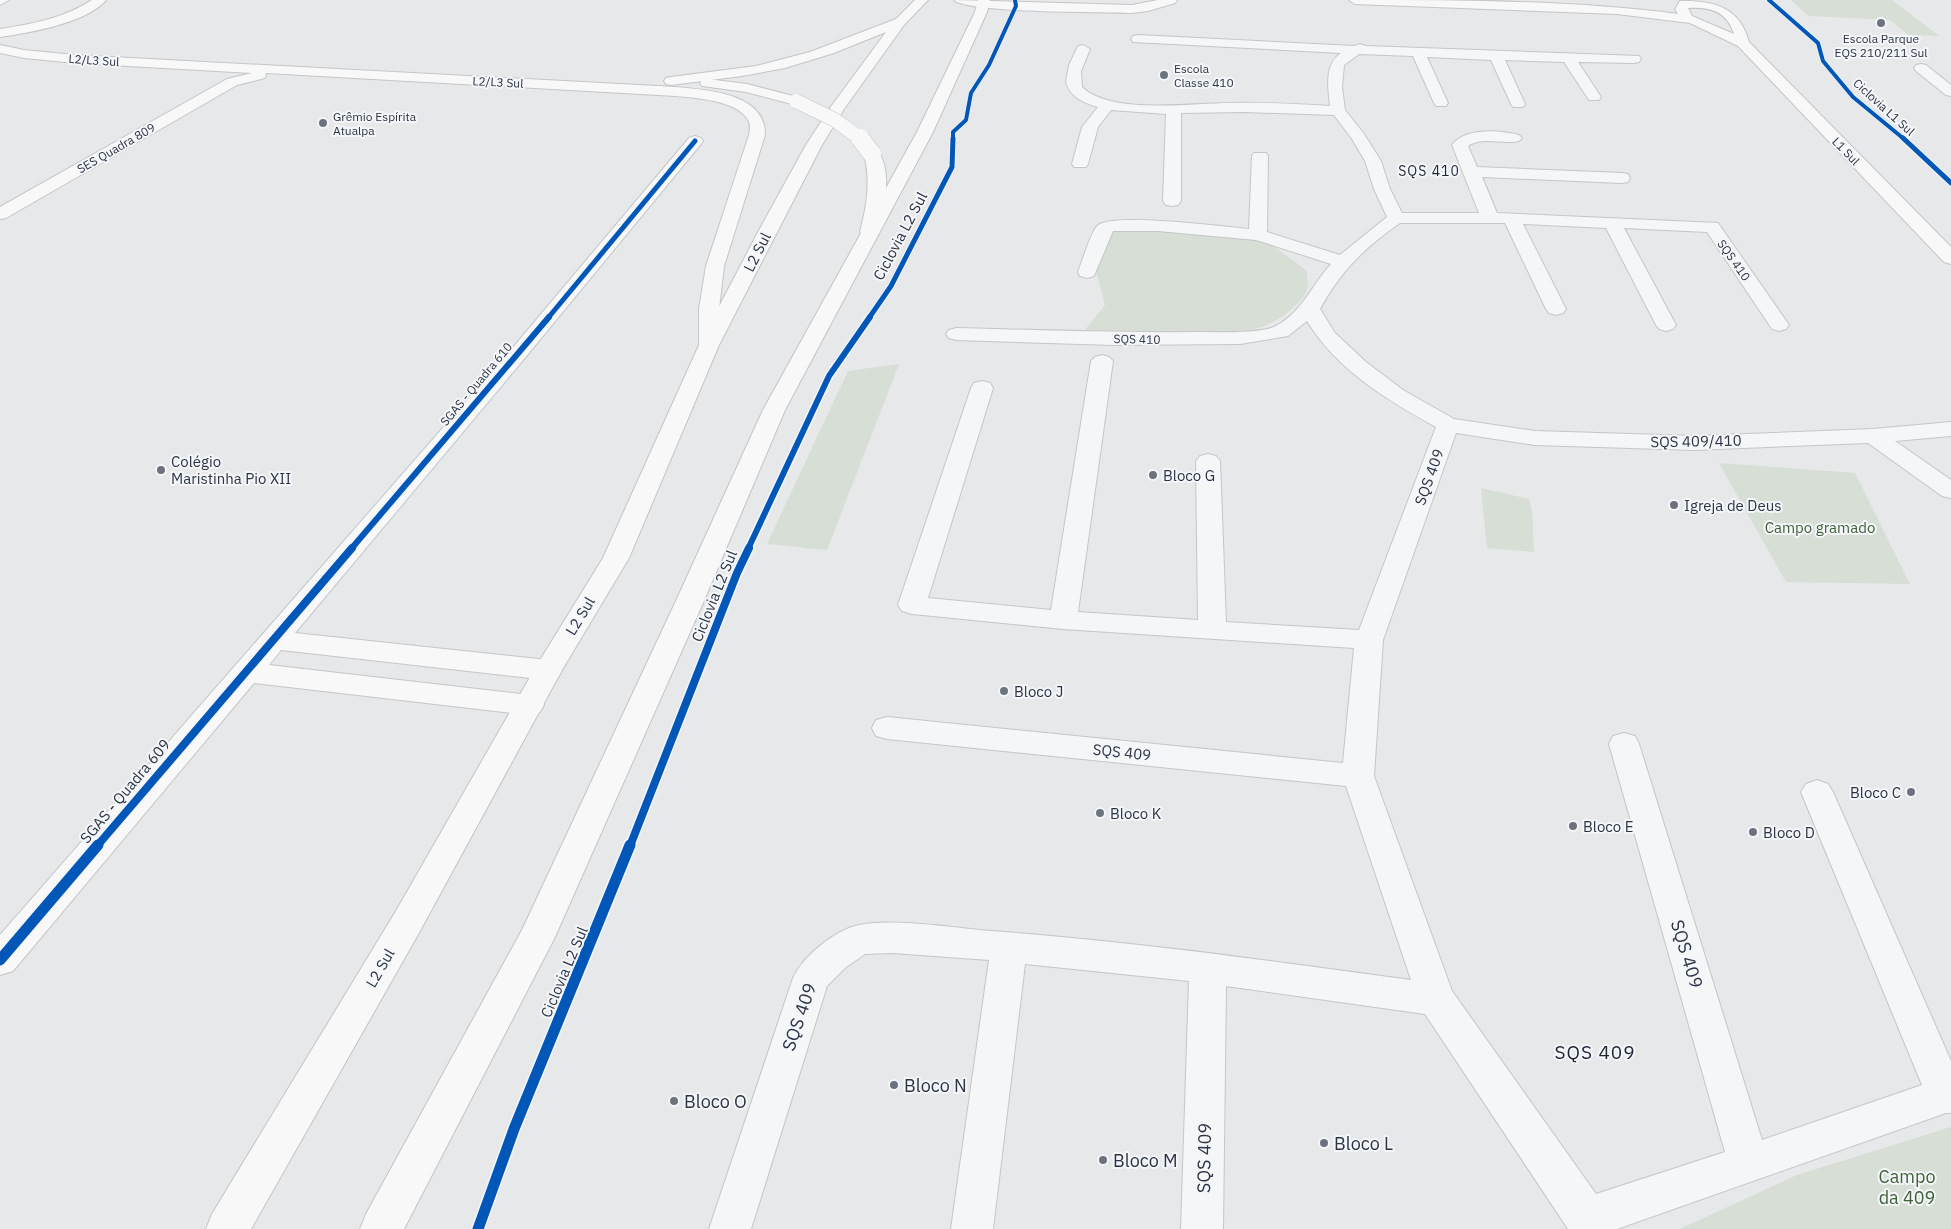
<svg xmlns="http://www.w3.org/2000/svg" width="1951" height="1229" font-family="'IBM Plex Sans',sans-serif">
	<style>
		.green { fill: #d6ded6 }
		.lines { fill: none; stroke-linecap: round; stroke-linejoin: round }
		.street-casing { stroke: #c4c6c8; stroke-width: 2 }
		.secondary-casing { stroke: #c4c6c8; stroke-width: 2 }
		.primary-casing { stroke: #c2c5c8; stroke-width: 2 }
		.street { fill: #f5f6f7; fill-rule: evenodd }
		.secondary { fill: #f8f8f8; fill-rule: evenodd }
		.primary { fill: #f8f8f8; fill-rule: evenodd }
		.secondary-bridge-far1-casing { stroke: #c4c6c8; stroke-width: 15; stroke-linecap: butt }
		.secondary-bridge-casing { stroke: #c4c6c8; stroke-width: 19; stroke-linecap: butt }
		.secondary-bridge-far1 { stroke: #f8f8f8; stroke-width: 14 }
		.secondary-bridge { stroke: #f8f8f8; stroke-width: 18 }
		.cycleway-far4-casing { stroke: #f4f6f9; stroke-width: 5 }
		.cycleway-far3-casing { stroke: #f4f6f9; stroke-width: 7 }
		.cycleway-far2-casing { stroke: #f4f6f9; stroke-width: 9 }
		.cycleway-far1-casing { stroke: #f4f6f9; stroke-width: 11 }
		.cycleway-casing { stroke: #f4f6f9; stroke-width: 14 }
		.cycleway-far4 { stroke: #0057b8; stroke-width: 4 }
		.cycleway-far3 { stroke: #0057b8; stroke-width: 5 }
		.cycleway-far2 { stroke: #0057b8; stroke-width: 6 }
		.cycleway-far1 { stroke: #0057b8; stroke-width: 8 }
		.cycleway { stroke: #0057b8; stroke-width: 11 }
		.poi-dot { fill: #6c737f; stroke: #f4f6f9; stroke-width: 2 }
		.labels { text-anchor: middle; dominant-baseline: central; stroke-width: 4; stroke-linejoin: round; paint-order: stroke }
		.far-poi-label { font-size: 12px; fill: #2b3445; stroke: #f4f6f9; text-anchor: start }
		.far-street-label { font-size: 12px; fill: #2b3445; stroke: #f4f6f9 }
		.far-neighbourhood-label { font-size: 14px; letter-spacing: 1px; fill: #1d2536; stroke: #f4f6f9 }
		.street-label { font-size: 15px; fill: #2b3445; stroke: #f4f6f9 }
		.poi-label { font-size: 15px; fill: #2b3445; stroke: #f4f6f9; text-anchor: start }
		.park-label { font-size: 15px; fill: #3f6138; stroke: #f4f6f9 }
		.near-street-label { font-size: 18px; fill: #2b3445; stroke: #f4f6f9 }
		.near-poi-label { font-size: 18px; fill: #2b3445; stroke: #f4f6f9; text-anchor: start }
		.near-park-label { font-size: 18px; fill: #3f6138; stroke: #f4f6f9 }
		.near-neighbourhood-label { font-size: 19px; letter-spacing: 1px; fill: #1d2536; stroke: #f4f6f9 }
	</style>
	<rect width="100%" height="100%" fill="#e6e8ea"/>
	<g class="green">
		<polygon points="1791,0 1892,0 1939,36 1908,35 1890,20 1809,16"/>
		<path d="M1110,227L1238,235L1269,243L1306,270C1310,291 1307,294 1292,309C1256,341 1202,336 1157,333C1133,332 1109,331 1085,330L1105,305L1096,271L1097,263Z"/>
		<polygon points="899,364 827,550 767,544 848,371"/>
		<polygon points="1719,463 1855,473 1910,584 1786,582"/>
		<polygon points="1481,488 1529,499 1532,512 1534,552 1487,548"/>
		<polygon points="1951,1127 1951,1229 1680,1229 1797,1175"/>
	</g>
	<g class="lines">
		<defs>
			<g id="street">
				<path d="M1138,35L1354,46L1360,44L1366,46L1639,56L1641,59L1639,62L1634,63L1578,62L1601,97L1599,100H1589L1564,62L1505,60L1525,104L1523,107H1513L1511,104L1491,60L1427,57L1448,103L1446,106H1436L1434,103L1413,56L1359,54L1344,65L1342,87L1345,110L1364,134L1381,161L1390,189L1402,213H1479L1452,145C1465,127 1501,130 1519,135L1522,138L1519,141C1503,145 1483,136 1468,146L1477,167L1622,173L1628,174L1630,178L1628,182L1622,183L1482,177L1497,213L1718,223L1789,325L1786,329L1779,331L1772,329L1707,232L1624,228L1676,325L1673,329L1666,331L1659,329L1656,325L1606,228L1523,224L1566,309L1563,313L1556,315L1549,313L1546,309L1505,223H1400C1365,247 1340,272 1320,309L1335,333L1366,362L1403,390L1454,419L1535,431L1694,436L1873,429L1951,422V436L1895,441L1951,480V498L1942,496L1868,443L1694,450L1535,445L1456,433L1383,640L1374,776L1452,991L1596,1194L1725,1152L1609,744L1613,736L1624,733L1635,736L1639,744L1762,1140L1922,1085L1801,792L1806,784L1817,780L1828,784L1833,792L1951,1061V1113H1946L1617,1229H1568L1425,1014L1226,986L1223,1229H1181L1189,981L1025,964L993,1229H951L989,960L892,953L865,954L845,968L827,986L751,1229H709L793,978C803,956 835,930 859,925C894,918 954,928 991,931C1131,941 1271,961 1411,980L1346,786L887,739L876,736L872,728L876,720L887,717L1343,763L1354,648L1063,629L912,614L902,611L898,605L971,388L974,383L982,381L990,383L993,388L928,598L1051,610L1091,361L1095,357L1102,355L1109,357L1113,361L1078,612L1198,620L1196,461L1200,456L1208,454L1216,456L1220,461L1226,622L1359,630L1436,427C1387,400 1337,370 1307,321L1288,336L1240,344L1113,345L956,340L949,338L946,334L949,330L956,328C1036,330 1116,333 1196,332C1214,332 1261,334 1276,326C1302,312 1312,285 1331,264L1256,240L1158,231H1113L1094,276L1087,278L1080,276L1078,272C1082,262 1091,232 1097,226C1111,212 1225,227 1249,229L1252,156L1254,153H1266L1268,156L1267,232L1340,255L1387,217L1374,189L1365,161L1352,139L1334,115L1244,112L1181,113V201L1178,205L1172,206L1166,205L1163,201L1166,114L1111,110L1098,127L1088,164L1086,167H1074L1072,164L1082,127L1098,107C1084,103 1070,97 1066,82L1069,65L1078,46L1083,45L1090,49L1081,71L1082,87C1111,115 1192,103 1231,103C1264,102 1297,104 1330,106C1328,88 1324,64 1341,53L1133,42L1131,39L1133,36Z"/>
				<polygon points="1921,64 1926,65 1951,85 1951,96 1946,95 1916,71 1914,68 1916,65"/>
			</g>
			<g id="secondary">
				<polygon points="0,0 9,0 0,5"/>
				<path d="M92,0H106C87,23 28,33 0,37V29C32,24 64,18 92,0Z"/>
				<path d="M954,0L1132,5L1158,0H1177L1175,3L1148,11L1132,13C1106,12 966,13 954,0Z"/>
				<path d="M1349,0C1459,0 1569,0 1678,14L1675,9L1680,1C1715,0 1740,8 1749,42L1951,247V264L1944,262L1738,46L1690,23L1617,14L1355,4ZM1688,8C1710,7 1727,11 1734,34L1692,16Z"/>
				<path d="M0,45L24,50L75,55L676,87C707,90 766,93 765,135L724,266L719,309V345L716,349L709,351L702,349L699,345V309L706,266L749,135C750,130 751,124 748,120C737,100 695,98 676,96L266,73L265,78L237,85L6,218L0,219V207L227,79L252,73L75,63L24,58L0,53Z"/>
				<polygon points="707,79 747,84 801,98 803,101 801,104 796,105 746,92 702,86 700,83 702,80"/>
				<polygon points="695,136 701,138 703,141 701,144 524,359 295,633 548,660 558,663 562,670 558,677 548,680 281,650 269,665 529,695 540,698 544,705 540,712 529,715 254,683 13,971 0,975 0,935 510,351 689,138"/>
				<path d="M872,149L878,151C893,173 884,208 878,232L875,236L869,237L863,236L860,232C867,205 871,182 864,154L866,151Z"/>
			</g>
			<g id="primary">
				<polygon points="915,0 928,0 904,25 844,109 822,145 719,345 629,558 562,670 420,931 251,1229 206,1229 212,1214 396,911 534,670 603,558 699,345 758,232 806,145 830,108 886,32 834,53 785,68 742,76 671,85 666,84 664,81 666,78 671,77 756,66 810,52 896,19"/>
				<polygon points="978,0 990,0 987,12 933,132 785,410 703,603 555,937 404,1229 360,1229 366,1214 522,930 675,603 763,410 917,132 975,12"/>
			</g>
		</defs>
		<use href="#street" class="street-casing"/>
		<use href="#secondary" class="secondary-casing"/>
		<use href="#primary" class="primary-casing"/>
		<use href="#street" class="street"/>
		<use href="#secondary" class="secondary"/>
		<use href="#primary" class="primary"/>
		<defs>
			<polyline id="secondary-bridge-far1" points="796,101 835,120 861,139"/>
			<polyline id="secondary-bridge" points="860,138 872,154"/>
		</defs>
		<use href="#secondary-bridge-far1" class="secondary-bridge-far1-casing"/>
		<use href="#secondary-bridge" class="secondary-bridge-casing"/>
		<use href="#secondary-bridge-far1" class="secondary-bridge-far1"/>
		<use href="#secondary-bridge" class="secondary-bridge"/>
		<defs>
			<g id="cycleway-far4">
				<polyline points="1769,0 1818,43 1823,61 1853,97 1904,139"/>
				<polyline points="953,139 953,132 966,120 971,93 989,65 1016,6 1015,0"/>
			</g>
			<g id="cycleway-far3">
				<polyline points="1903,138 1951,183"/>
				<polyline points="548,318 695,141"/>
				<polyline points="869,318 891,286 952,167 953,138"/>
			</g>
			<g id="cycleway-far2">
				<polyline points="351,549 549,317"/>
				<polyline points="748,549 829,376 870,317"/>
			</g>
			<g id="cycleway-far1">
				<polyline points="97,846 352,548"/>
				<polyline points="630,846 737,573 749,548"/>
			</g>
			<g id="cycleway">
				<polyline points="0,960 98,845"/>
				<polyline points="478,1229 514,1129 630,845"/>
			</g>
		</defs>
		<use href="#cycleway-far4" class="cycleway-far4-casing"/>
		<use href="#cycleway-far3" class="cycleway-far3-casing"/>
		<use href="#cycleway-far2" class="cycleway-far2-casing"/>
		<use href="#cycleway-far1" class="cycleway-far1-casing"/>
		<use href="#cycleway" class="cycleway-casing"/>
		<use href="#cycleway-far4" class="cycleway-far4"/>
		<use href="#cycleway-far3" class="cycleway-far3"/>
		<use href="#cycleway-far2" class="cycleway-far2"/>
		<use href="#cycleway-far1" class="cycleway-far1"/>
		<use href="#cycleway" class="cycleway"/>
	</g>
	<g class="poi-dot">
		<circle cx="1881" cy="23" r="5"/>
		<circle cx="1164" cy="75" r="5"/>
		<circle cx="323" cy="123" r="5"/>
		<circle cx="161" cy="470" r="5"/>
		<circle cx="1153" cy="475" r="5"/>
		<circle cx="1674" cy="505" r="5"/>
		<circle cx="1004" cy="691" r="5"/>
		<circle cx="1911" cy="792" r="5"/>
		<circle cx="1100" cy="813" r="5"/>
		<circle cx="1573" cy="826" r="5"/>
		<circle cx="1753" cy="832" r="5"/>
		<circle cx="894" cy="1085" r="5"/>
		<circle cx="674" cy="1101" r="5"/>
		<circle cx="1324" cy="1143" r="5"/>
		<circle cx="1103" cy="1160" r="5"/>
	</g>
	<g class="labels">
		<g class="far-poi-label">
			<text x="1881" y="38" text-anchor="middle">Escola Parque<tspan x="1881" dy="14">EQS 210/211 Sul</tspan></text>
			<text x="1174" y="68">Escola<tspan x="1174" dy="14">Classe 410</tspan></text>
			<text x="333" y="116">Grêmio Espírita<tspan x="333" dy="14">Atualpa</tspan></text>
		</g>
		<g class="far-street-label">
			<text transform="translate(94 60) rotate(4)">L2/L3 Sul</text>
			<text transform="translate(498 82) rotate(3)">L2/L3 Sul</text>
			<text transform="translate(1884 107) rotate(42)">Ciclovia L1 Sul</text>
			<text transform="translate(116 148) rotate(-30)">SES Quadra 809</text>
			<text transform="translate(1846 151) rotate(46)">L1 Sul</text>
			<text transform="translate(1734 260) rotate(55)">SQS 410</text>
			<text transform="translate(1137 339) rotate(1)">SQS 410</text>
			<text transform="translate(476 384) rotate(-50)">SGAS - Quadra 610</text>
		</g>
		<g class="far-neighbourhood-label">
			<text x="1429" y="171">SQS 410</text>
		</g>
		<g class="street-label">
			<text transform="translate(900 236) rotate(-62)">Ciclovia L2 Sul</text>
			<text transform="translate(757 252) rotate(-63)">L2 Sul</text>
			<text transform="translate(1696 441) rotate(-1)">SQS 409/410</text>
			<text transform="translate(1429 477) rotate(-70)">SQS 409</text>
			<text transform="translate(714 596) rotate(-68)">Ciclovia L2 Sul</text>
			<text transform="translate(580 616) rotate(-59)">L2 Sul</text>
			<text transform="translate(1122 752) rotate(6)">SQS 409</text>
			<text transform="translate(125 791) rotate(-50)">SGAS - Quadra 609</text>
			<text transform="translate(380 968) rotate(-60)">L2 Sul</text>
			<text transform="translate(564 972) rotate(-67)">Ciclovia L2 Sul</text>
		</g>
		<g class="poi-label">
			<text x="171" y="461">Colégio<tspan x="171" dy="17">Maristinha Pio XII</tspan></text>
			<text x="1163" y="475">Bloco G</text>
			<text x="1684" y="505">Igreja de Deus</text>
			<text x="1014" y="691">Bloco J</text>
			<text x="1901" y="792" text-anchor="end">Bloco C</text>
			<text x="1110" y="813">Bloco K</text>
			<text x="1583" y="826">Bloco E</text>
			<text x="1763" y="832">Bloco D</text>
		</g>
		<g class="park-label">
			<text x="1820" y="527">Campo gramado</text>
		</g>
		<g class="near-street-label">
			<text transform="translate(1687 954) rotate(73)">SQS 409</text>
			<text transform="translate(799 1017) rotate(-71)">SQS 409</text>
			<text transform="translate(1204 1158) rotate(-89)">SQS 409</text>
		</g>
		<g class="near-poi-label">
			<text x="904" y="1085">Bloco N</text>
			<text x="684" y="1101">Bloco O</text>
			<text x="1334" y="1143">Bloco L</text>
			<text x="1113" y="1160">Bloco M</text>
		</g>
		<g class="near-park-label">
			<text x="1907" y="1176">Campo<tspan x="1907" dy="21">da 409</tspan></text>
		</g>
		<g class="near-neighbourhood-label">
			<text x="1595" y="1052">SQS 409</text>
		</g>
	</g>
</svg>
